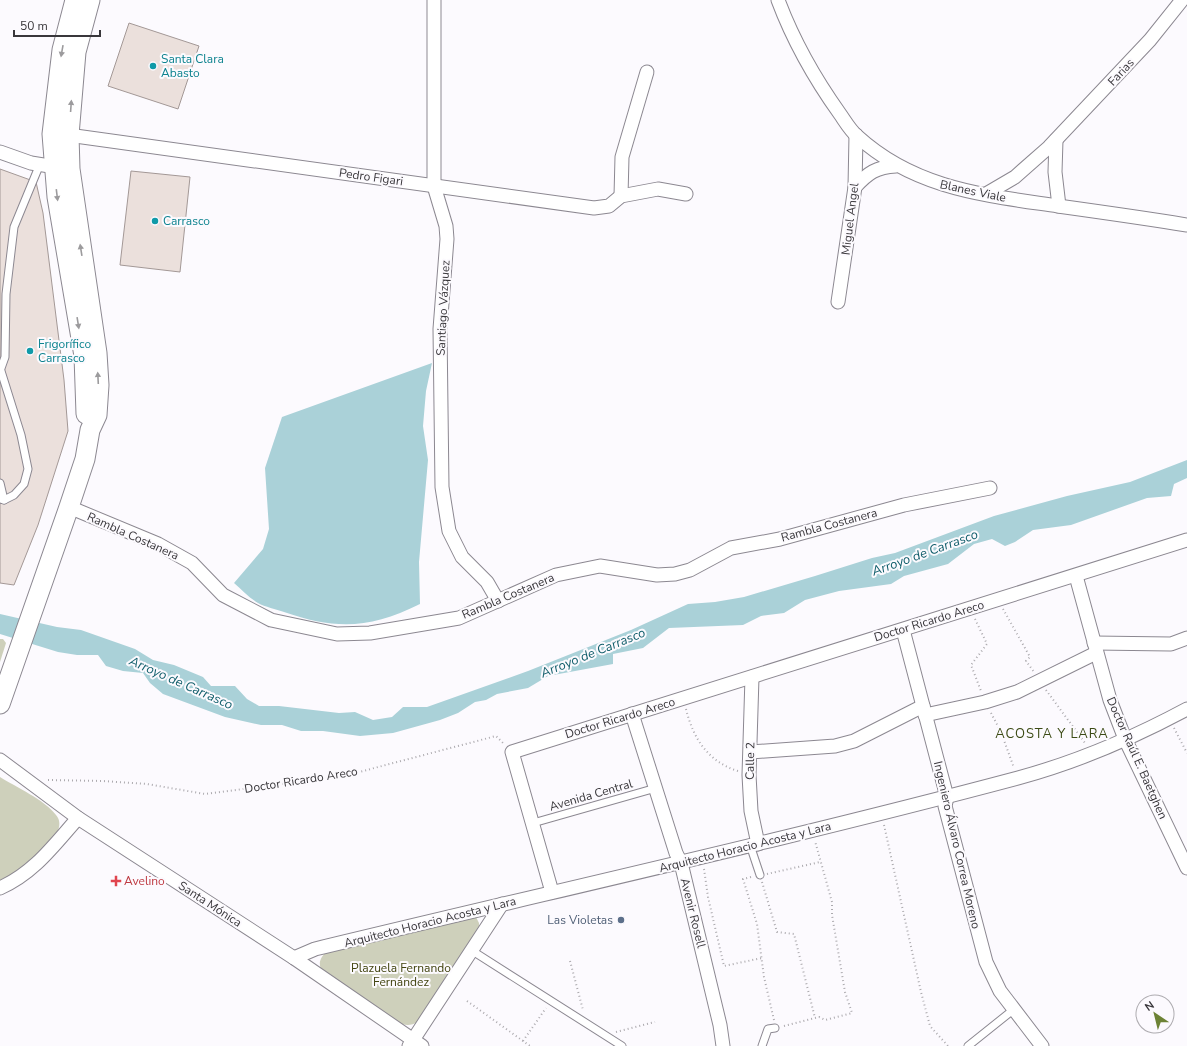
<svg xmlns="http://www.w3.org/2000/svg" width="1187" height="1046" font-family="'Nunito Sans',sans-serif">
	<style>
		.green { fill: #ced0bb }
		.water { fill: #aad1d8 }
		.building { fill: #ebe0dc; stroke: #a39896 }
		.lines { fill: none; stroke-linecap: round; stroke-linejoin: round }
		.service-casing { stroke: #8c8891; stroke-width: 9 }
		.minor-casing { stroke: #8c8891; stroke-width: 15 }
		.secondary-casing { stroke: #8c8891; stroke-width: 21 }
		.path { stroke: #acaaae; stroke-width: 2; stroke-dasharray: 1 3; stroke-linecap: butt }
		.service { stroke: #fff; stroke-width: 7 }
		.minor { stroke: #fff; stroke-width: 13 }
		.secondary { stroke: #fff; stroke-width: 19 }
		.oneway { fill: #9c9b9d }
		.culture-dot { fill: #0f9aa8; stroke: #fcfafe; stroke-width: 1.5 }
		.health-dot { fill: #e0444e; stroke: #fcfafe; stroke-width: 1.5 }
		.service-dot { fill: #5c6f8a; stroke: #fcfafe; stroke-width: 1.5 }
		.labels { text-anchor: middle; dominant-baseline: central; stroke-width: 4; stroke-linejoin: round; paint-order: stroke }
		.culture-label { font-size: 12px; fill: #0d838f; stroke: #fcfafe; text-anchor: start }
		.street-label { font-size: 12px; fill: #39373b; stroke: #fcfafe }
		.health-label { font-size: 12px; fill: #be3a42; stroke: #fcfafe; text-anchor: start }
		.service-label { font-size: 12px; fill: #4e5e75; stroke: #fcfafe; text-anchor: end }
		.park-label { font-size: 12px; fill: #41430f; stroke: #fcfafe }
		.water-label { font-size: 13px; font-style: italic; fill: #0f5d6a; stroke: #fcfafe }
		.neighbourhood-label { font-size: 13px; letter-spacing: 1px; fill: #3c4b15; stroke: #fcfafe }
	</style>
	<rect width="100%" height="100%" fill="#fcfafe"/>
	<g class="green">
		<polygon points="0,639 3,639 6,643 0,662"/>
		<path d="M0,777C16,787 45,800 56,815C74,836 15,873 0,882Z"/>
		<path d="M472,916L476,917L479,923V928L418,1022C410,1026 404,1026 397,1021L321,969C318,962 321,957 327,951Z"/>
	</g>
	<g class="water">
		<path d="M432,363L426,391L423,426L428,460L419,562L420,604C370,629 336,630 284,612C276,609 265,607 258,603C249,598 241,589 234,583L263,549L269,529L265,468L282,417Z"/>
		<polygon points="1187,460 1187,478 1174,484 1171,496 1147,498 1071,525 1033,530 1015,542 1005,546 992,539 974,544 948,564 904,576 891,584 839,591 805,600 784,613 761,616 743,625 669,628 643,648 613,654 613,664 548,676 528,688 497,694 486,700 475,702 458,713 440,720 393,733 360,736 323,731 301,731 282,725 261,725 225,717 163,694 150,683 143,673 123,671 106,666 98,655 77,655 58,652 0,634 0,614 57,627 81,630 135,649 153,660 174,665 203,677 211,686 235,686 247,699 259,706 279,706 339,713 355,712 373,720 392,717 403,707 427,707 528,671 631,630 688,604 715,602 744,597 815,576 872,558 895,553 994,516 1067,496 1130,482"/>
	</g>
	<g class="building">
		<polygon points="129,23 199,46 178,109 108,86"/>
		<polygon points="0,169 36,182 43,213 64,380 68,431 38,525 14,585 0,583"/>
		<polygon points="131,171 190,177 180,272 120,265"/>
	</g>
	<g class="lines">
		<defs>
			<g id="service">
				<polyline points="0,371 5,357 6,294 14,227 40,164"/>
				<polyline points="0,483 4,500"/>
				<polyline points="0,499 4,500 14,495 24,484 28,469 21,435 1,371"/>
				<polyline points="533,823 656,788"/>
				<polyline points="750,845 760,875"/>
				<polyline points="471,950 622,1046"/>
				<polyline points="762,1046 768,1029 775,1028"/>
				<polyline points="968,1046 1013,1010"/>
			</g>
			<g id="minor">
				<polyline points="434,0 434,186 446,226 447,239 440,329 442,487 449,531 462,557 487,582 498,601"/>
				<path d="M778,0C793,40 815,79 840,114C845,121 850,130 857,136C915,189 984,195 1058,206C1101,212 1144,218 1187,225"/>
				<polyline points="61,134 594,208 609,206 621,196 658,189 686,194"/>
				<polyline points="1056,140 1055,172 1059,206"/>
				<polyline points="0,152 31,163 62,168"/>
				<path d="M855,187C868,173 876,167 896,166"/>
				<polyline points="986,194 1015,177 1049,147 1150,40 1182,0"/>
				<polyline points="621,196 622,157 647,72"/>
				<polyline points="838,302 855,187 856,135"/>
				<polyline points="69,507 158,544 192,563 223,595 271,620 337,634 370,633 459,618 556,575 600,566 657,575 675,574 690,570 731,548 780,539 904,505 990,488"/>
				<polyline points="1076,576 1110,700 1125,739 1187,868"/>
				<polyline points="903,630 947,797 945,806 986,962 1000,991 1042,1046"/>
				<polyline points="1094,643 1171,644 1187,638"/>
				<polyline points="752,677 749,775 751,811 758,844"/>
				<polyline points="632,714 676,853 681,863 720,1025 723,1046"/>
				<polyline points="925,715 985,702 1017,692 1096,653"/>
				<polyline points="751,752 835,746 854,741 923,706"/>
				<polyline points="0,760 78,818 294,958 422,1046"/>
				<path d="M0,888C34,873 54,845 78,818"/>
				<polyline points="552,892 512,752 1187,540"/>
				<path d="M294,958L315,949C550,892 785,840 1018,778C1077,762 1133,738 1187,709"/>
				<polyline points="409,1046 502,904"/>
			</g>
			<g id="secondary">
				<polyline points="75,0 62,50 52,134 57,197 84,356 86,414"/>
				<polyline points="0,704 69,507 85,459 90,430 97,415 99,385 97,353 70,169 69,135 76,52 90,0"/>
			</g>
		</defs>
		<use href="#service" class="service-casing"/>
		<use href="#minor" class="minor-casing"/>
		<use href="#secondary" class="secondary-casing"/>
		<g class="path">
			<polyline points="1003,609 1030,657 1026,661 1034,672"/>
			<polyline points="975,619 987,644 971,665 981,691"/>
			<polyline points="1046,690 1085,743"/>
			<path d="M686,709C693,738 708,762 738,771"/>
			<polyline points="991,713 1001,732 1014,768"/>
			<polyline points="1174,728 1187,753"/>
			<polyline points="48,780 103,781 147,784 205,794 344,776 496,736 504,744"/>
			<polyline points="884,825 921,992 930,1026 948,1046"/>
			<polyline points="704,869 708,897 724,966 762,958"/>
			<polyline points="767,874 820,862"/>
			<polyline points="751,877 743,879 757,924 764,977 774,1020"/>
			<polyline points="762,882 777,932 794,934 815,1018"/>
			<polyline points="570,961 583,1010"/>
			<polyline points="467,1001 530,1046"/>
			<polyline points="784,1026 819,1017 825,1020 852,1013 845,992 832,915 832,902 815,841"/>
			<polyline points="616,1032 655,1022"/>
			<polyline points="523,1041 546,1008"/>
		</g>
		<use href="#service" class="service"/>
		<use href="#minor" class="minor"/>
		<use href="#secondary" class="secondary"/>
	</g>
	<defs><path id="oneway-solid" d="M-6-.8H1V-3.2L6.5 0L1 3.2V.8H-6Z"/></defs>
	<g class="oneway">
		<use href="#oneway-solid" transform="translate(62 51) rotate(100)"/>
		<use href="#oneway-solid" transform="translate(71 106) rotate(-86)"/>
		<use href="#oneway-solid" transform="translate(57 195) rotate(83)"/>
		<use href="#oneway-solid" transform="translate(81 250) rotate(-99)"/>
		<use href="#oneway-solid" transform="translate(78 323) rotate(81)"/>
		<use href="#oneway-solid" transform="translate(98 378) rotate(-93)"/>
	</g>
	<g class="culture-dot">
		<circle cx="153" cy="66" r="4"/>
		<circle cx="155" cy="221" r="4"/>
		<circle cx="30" cy="351" r="4"/>
	</g>
	<path class="health-dot" d="M114 875h4v4h4v4h-4v4h-4v-4h-4v-4h4z"/>
	<circle class="service-dot" cx="621" cy="920" r="4"/>
	<g class="labels">
		<g class="culture-label">
			<text x="161" y="59">Santa Clara<tspan x="161" dy="14">Abasto</tspan></text>
			<text x="163" y="221">Carrasco</text>
			<text x="38" y="344">Frigorífico<tspan x="38" dy="14">Carrasco</tspan></text>
		</g>
		<g class="street-label">
			<text transform="translate(1121 72) rotate(-47)">Farias</text>
			<text transform="translate(371 177) rotate(8)">Pedro Figari</text>
			<text transform="translate(973 191) rotate(12)">Blanes Viale</text>
			<text transform="translate(850 219) rotate(-83)">Miguel Angel</text>
			<text transform="translate(443 308) rotate(-87)">Santiago Vázquez</text>
			<text transform="translate(829 525) rotate(-15)">Rambla Costanera</text>
			<text transform="translate(133 536) rotate(24)">Rambla Costanera</text>
			<text transform="translate(508 596) rotate(-23)">Rambla Costanera</text>
			<text transform="translate(929 621) rotate(-17)">Doctor Ricardo Areco</text>
			<text transform="translate(620 718) rotate(-17)">Doctor Ricardo Areco</text>
			<text transform="translate(1137 758) rotate(66)">Doctor Raúl E. Baetghen</text>
			<text transform="translate(750 761) rotate(-89)">Calle 2</text>
			<text transform="translate(301 780) rotate(-9)">Doctor Ricardo Areco</text>
			<text transform="translate(591 795) rotate(-16)">Avenida Central</text>
			<text transform="translate(957 845) rotate(77)">Ingeniero Álvaro Correa Moreno</text>
			<text transform="translate(745 847) rotate(-14)">Arquitecto Horacio Acosta y Lara</text>
			<text transform="translate(210 904) rotate(33)">Santa Mónica</text>
			<text transform="translate(693 913) rotate(76)">Avenir Rosell</text>
			<text transform="translate(430 922) rotate(-14)">Arquitecto Horacio Acosta y Lara</text>
		</g>
		<g class="health-label">
			<text x="124" y="881">Avelino</text>
		</g>
		<g class="service-label">
			<text x="613" y="920">Las Violetas</text>
		</g>
		<g class="park-label">
			<text x="401" y="968">Plazuela Fernando<tspan x="401" dy="14">Fernández</tspan></text>
		</g>
		<g class="water-label">
			<text transform="translate(925 553) rotate(-20)">Arroyo de Carrasco</text>
			<text transform="translate(593 653) rotate(-22)">Arroyo de Carrasco</text>
			<text transform="translate(181 683) rotate(24)">Arroyo de Carrasco</text>
		</g>
		<g class="neighbourhood-label">
			<text x="1052" y="734">ACOSTA Y LARA</text>
		</g>
	</g>
	<g transform="translate(1155 1014) rotate(325)"><circle r="19" fill="#fcfafe" stroke="#aeacb0"/>
	<path d="M0-3L7 15L0 10L-7 15Z" fill="#6d8335"/>
	<text y="-6" font-size="11" font-weight="bold" text-anchor="middle" fill="#39373b">N</text>
	</g>
	<path d="M14 30v6h86v-6" fill="none" stroke="#39373b" stroke-width="2"/>
	<text x="20" y="30" font-size="12" fill="#39373b" stroke="#fcfafe" stroke-width="3" paint-order="stroke">50 m</text>
</svg>
